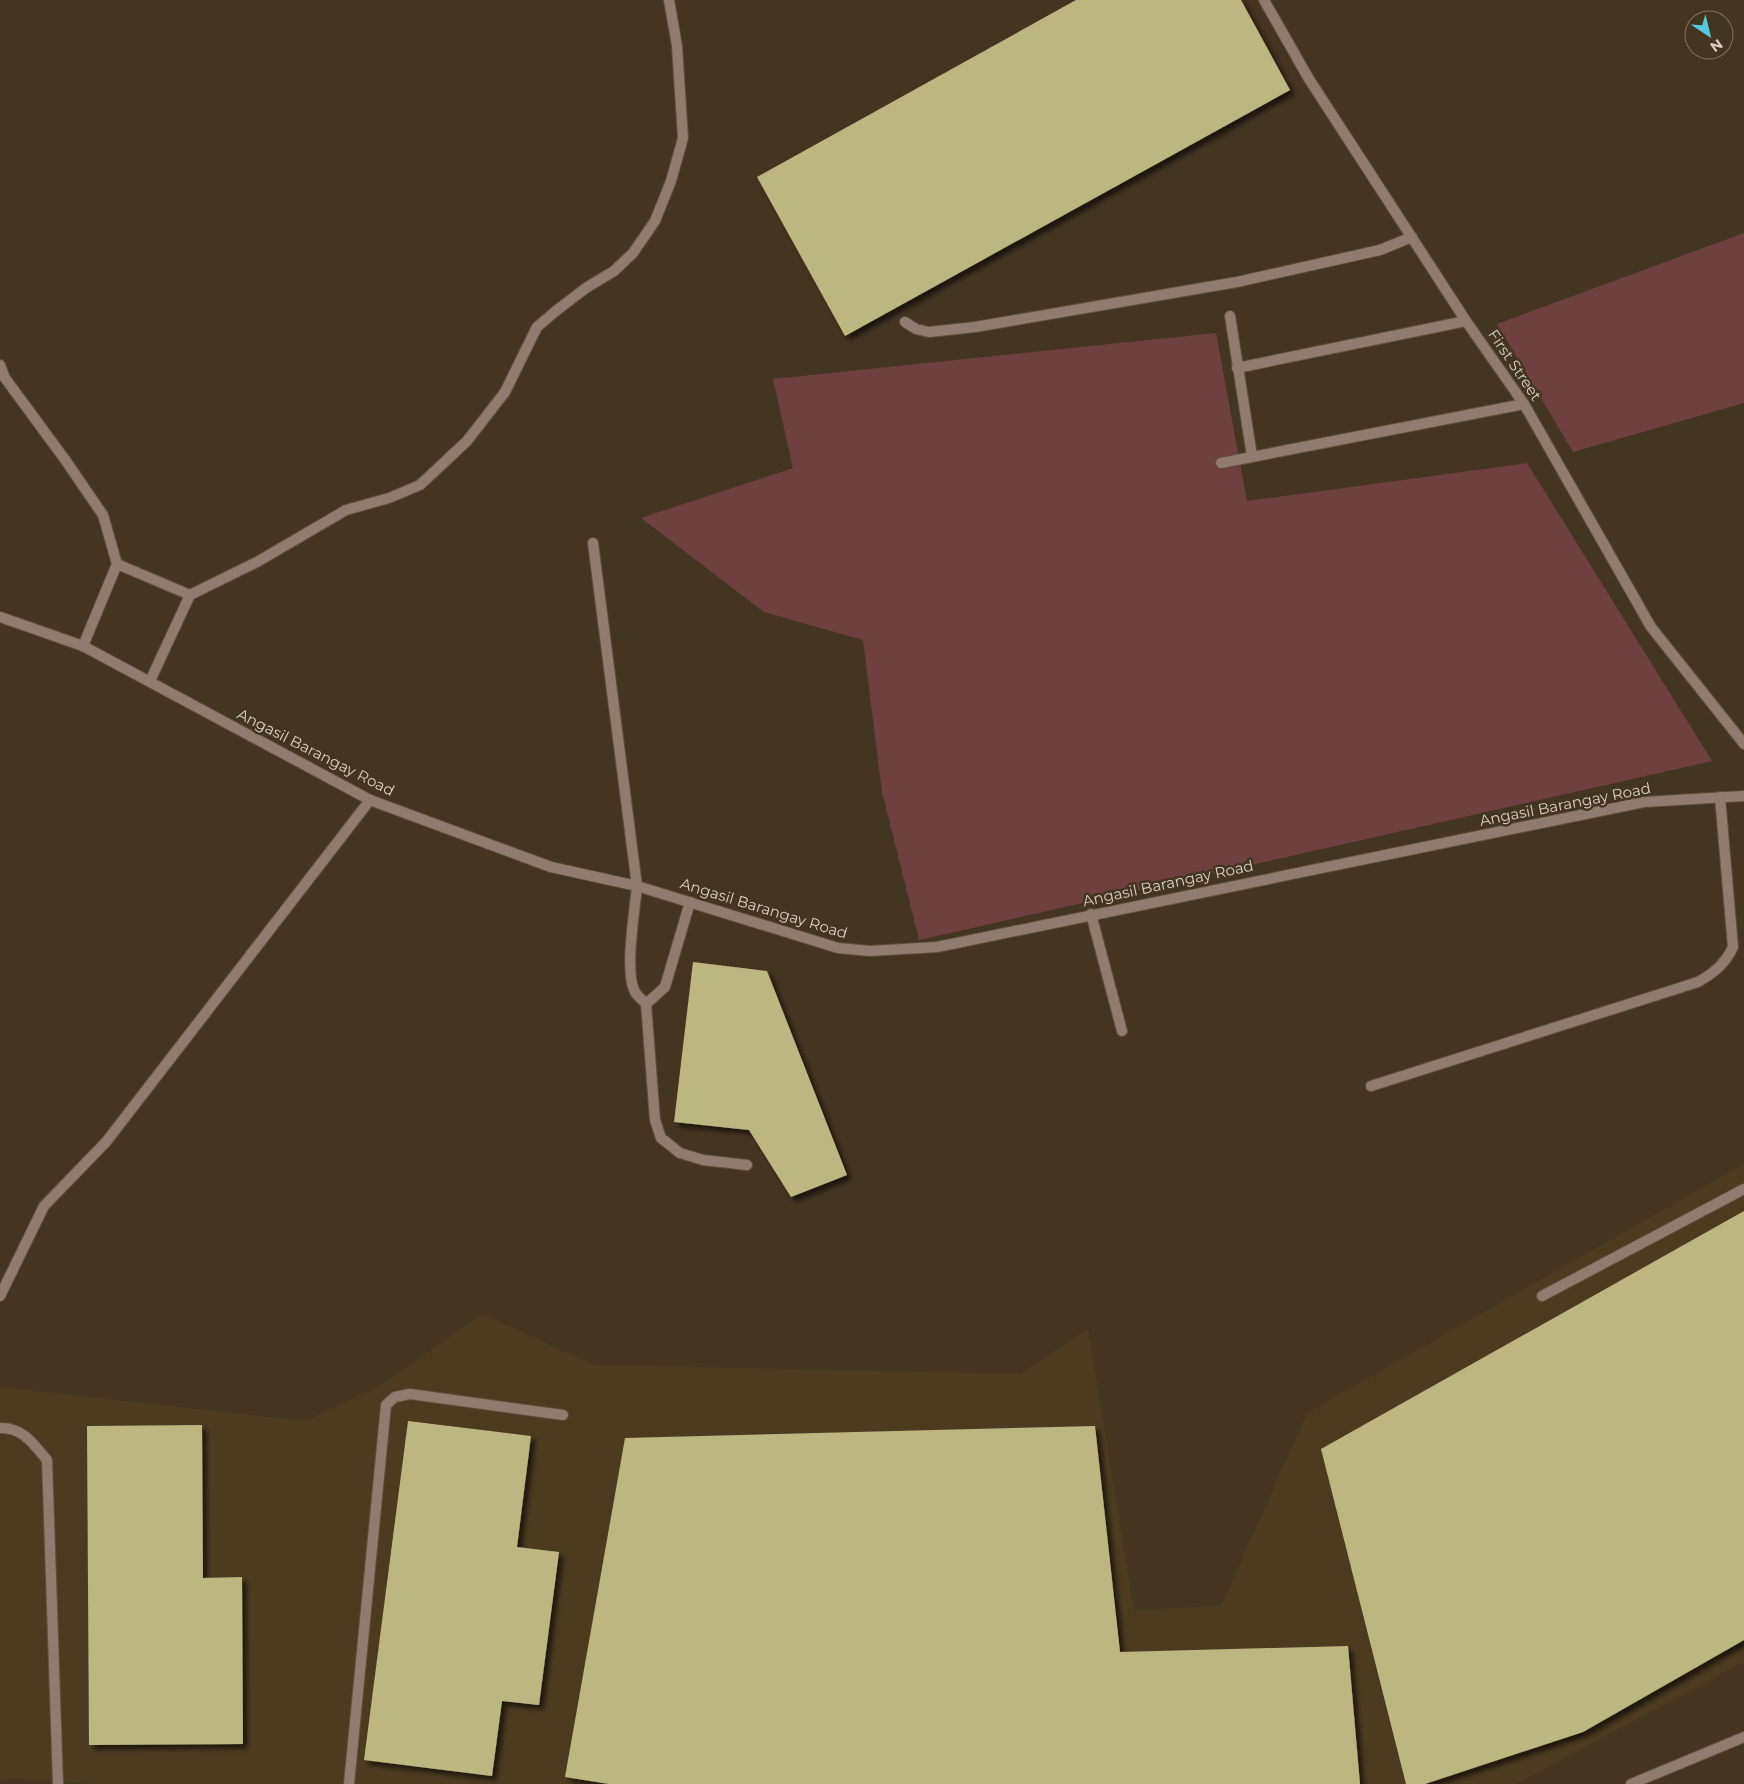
<svg xmlns="http://www.w3.org/2000/svg" width="1744" height="1784" font-family="Montserrat,sans-serif">
	<style>
		.built { fill: #4d3b20 }
		.green { fill: #6e403f }
		.building { fill: #bcb681; filter: url(#shadow) }
		.lines { fill: none; stroke-linecap: round; stroke-linejoin: round }
		.service-casing { stroke: #5f513e; stroke-width: 12 }
		.minor-casing { stroke: #5f513e; stroke-width: 12 }
		.tertiary-casing { stroke: #5f513e; stroke-width: 12 }
		.service { stroke: #917b6f; stroke-width: 10 }
		.minor { stroke: #917b6f; stroke-width: 10 }
		.tertiary { stroke: #917b6f; stroke-width: 10 }
		.labels { text-anchor: middle; dominant-baseline: central; stroke-width: 5; stroke-linejoin: round; paint-order: stroke }
		.street-label { font-size: 15px; fill: #d9d0c3; stroke: #443521 }
	</style>
	<defs>
		<filter id="shadow"><feDropShadow dx="4.5" dy="4.5" stdDeviation="2.5" flood-color="#0009"/></filter>
	</defs>
	<rect width="100%" height="100%" fill="#443521"/>
	<polygon class="built" points="1744,1164 1744,1662 1516,1784 92,1784 12,1778 0,1781 0,1387 306,1421 378,1387 482,1314 594,1365 1020,1374 1088,1329 1134,1610 1221,1606 1307,1413"/>
	<g class="green">
		<polygon points="1744,233 1744,403 1573,452 1497,324"/>
		<polygon points="1216,333 1247,501 1527,463 1712,761 919,940 882,792 863,640 764,612 641,518 793,468 773,379"/>
	</g>
	<g class="building">
		<polygon points="1076,0 1241,0 1290,90 845,336 757,177"/>
		<polygon points="693,962 767,971 847,1175 791,1197 749,1130 674,1122"/>
		<polygon points="1744,1211 1744,1640 1583,1732 1425,1784 1406,1784 1321,1449"/>
		<polygon points="408,1421 531,1436 517,1547 559,1552 539,1705 502,1701 492,1776 364,1760"/>
		<polygon points="202,1425 203,1578 242,1577 243,1744 89,1745 87,1426"/>
		<polygon points="1095,1426 1120,1652 1348,1646 1360,1784 609,1784 565,1777 625,1438"/>
	</g>
	<g class="lines">
		<defs>
			<g id="service">
				<polyline points="1230,316 1252,456"/>
				<polyline points="905,322 916,329 929,332 975,327 1237,282 1380,250 1412,237"/>
				<polyline points="1237,368 1466,321"/>
				<polyline points="1221,463 1524,404"/>
				<path d="M593,543L637,886C635,910 624,972 635,992C637,996 643,1000 646,1004"/>
				<polyline points="690,902 665,987 646,1004 655,1120 661,1138 680,1153 703,1160 747,1165"/>
				<polyline points="1091,914 1122,1031"/>
				<polyline points="1542,1296 1744,1189"/>
				<path d="M0,1428C23,1427 34,1445 47,1460L58,1784"/>
				<polyline points="349,1784 386,1405 395,1397 410,1394 563,1415"/>
			</g>
			<g id="minor">
				<polyline points="1264,0 1309,79 1466,321 1524,404 1651,627 1744,744"/>
				<polyline points="0,365 5,378 66,461 103,515 117,564 83,646"/>
				<polyline points="117,564 190,595"/>
				<polyline points="150,681 190,595 257,562 346,510 389,498 420,485 467,441 505,392 537,327 557,310 586,288 614,271 633,253 655,221 671,181 683,138 677,46 669,0"/>
				<path d="M1371,1086L1698,982C1714,973 1725,964 1733,947L1720,797"/>
				<polyline points="1631,1784 1744,1737"/>
			</g>
			<g id="tertiary">
				<polyline points="0,617 83,646 370,800 551,867 637,886 838,948 870,951 937,947 1644,802 1744,796"/>
				<polyline points="0,1296 44,1206 106,1142 370,800"/>
			</g>
		</defs>
		<use href="#service" class="service-casing"/>
		<use href="#minor" class="minor-casing"/>
		<use href="#tertiary" class="tertiary-casing"/>
		<use href="#service" class="service"/>
		<use href="#minor" class="minor"/>
		<use href="#tertiary" class="tertiary"/>
	</g>
	<g class="labels">
		<g class="street-label">
			<text transform="translate(1515 365) rotate(56)">First Street</text>
			<text transform="translate(316 752) rotate(27)">Angasil Barangay Road</text>
			<text transform="translate(1565 804) rotate(-11)">Angasil Barangay Road</text>
			<text transform="translate(1168 883) rotate(-12)">Angasil Barangay Road</text>
			<text transform="translate(764 908) rotate(17)">Angasil Barangay Road</text>
		</g>
	</g>
	<g transform="translate(1709 35) rotate(145)"><circle r="24" fill="#443521" stroke="#807362"/>
	<path d="M0-4L9 19L0 12L-9 19Z" fill="#54cade"/>
	<text y="-8" font-size="14" font-weight="bold" text-anchor="middle" fill="#d9d0c3">N</text>
	</g>
</svg>
